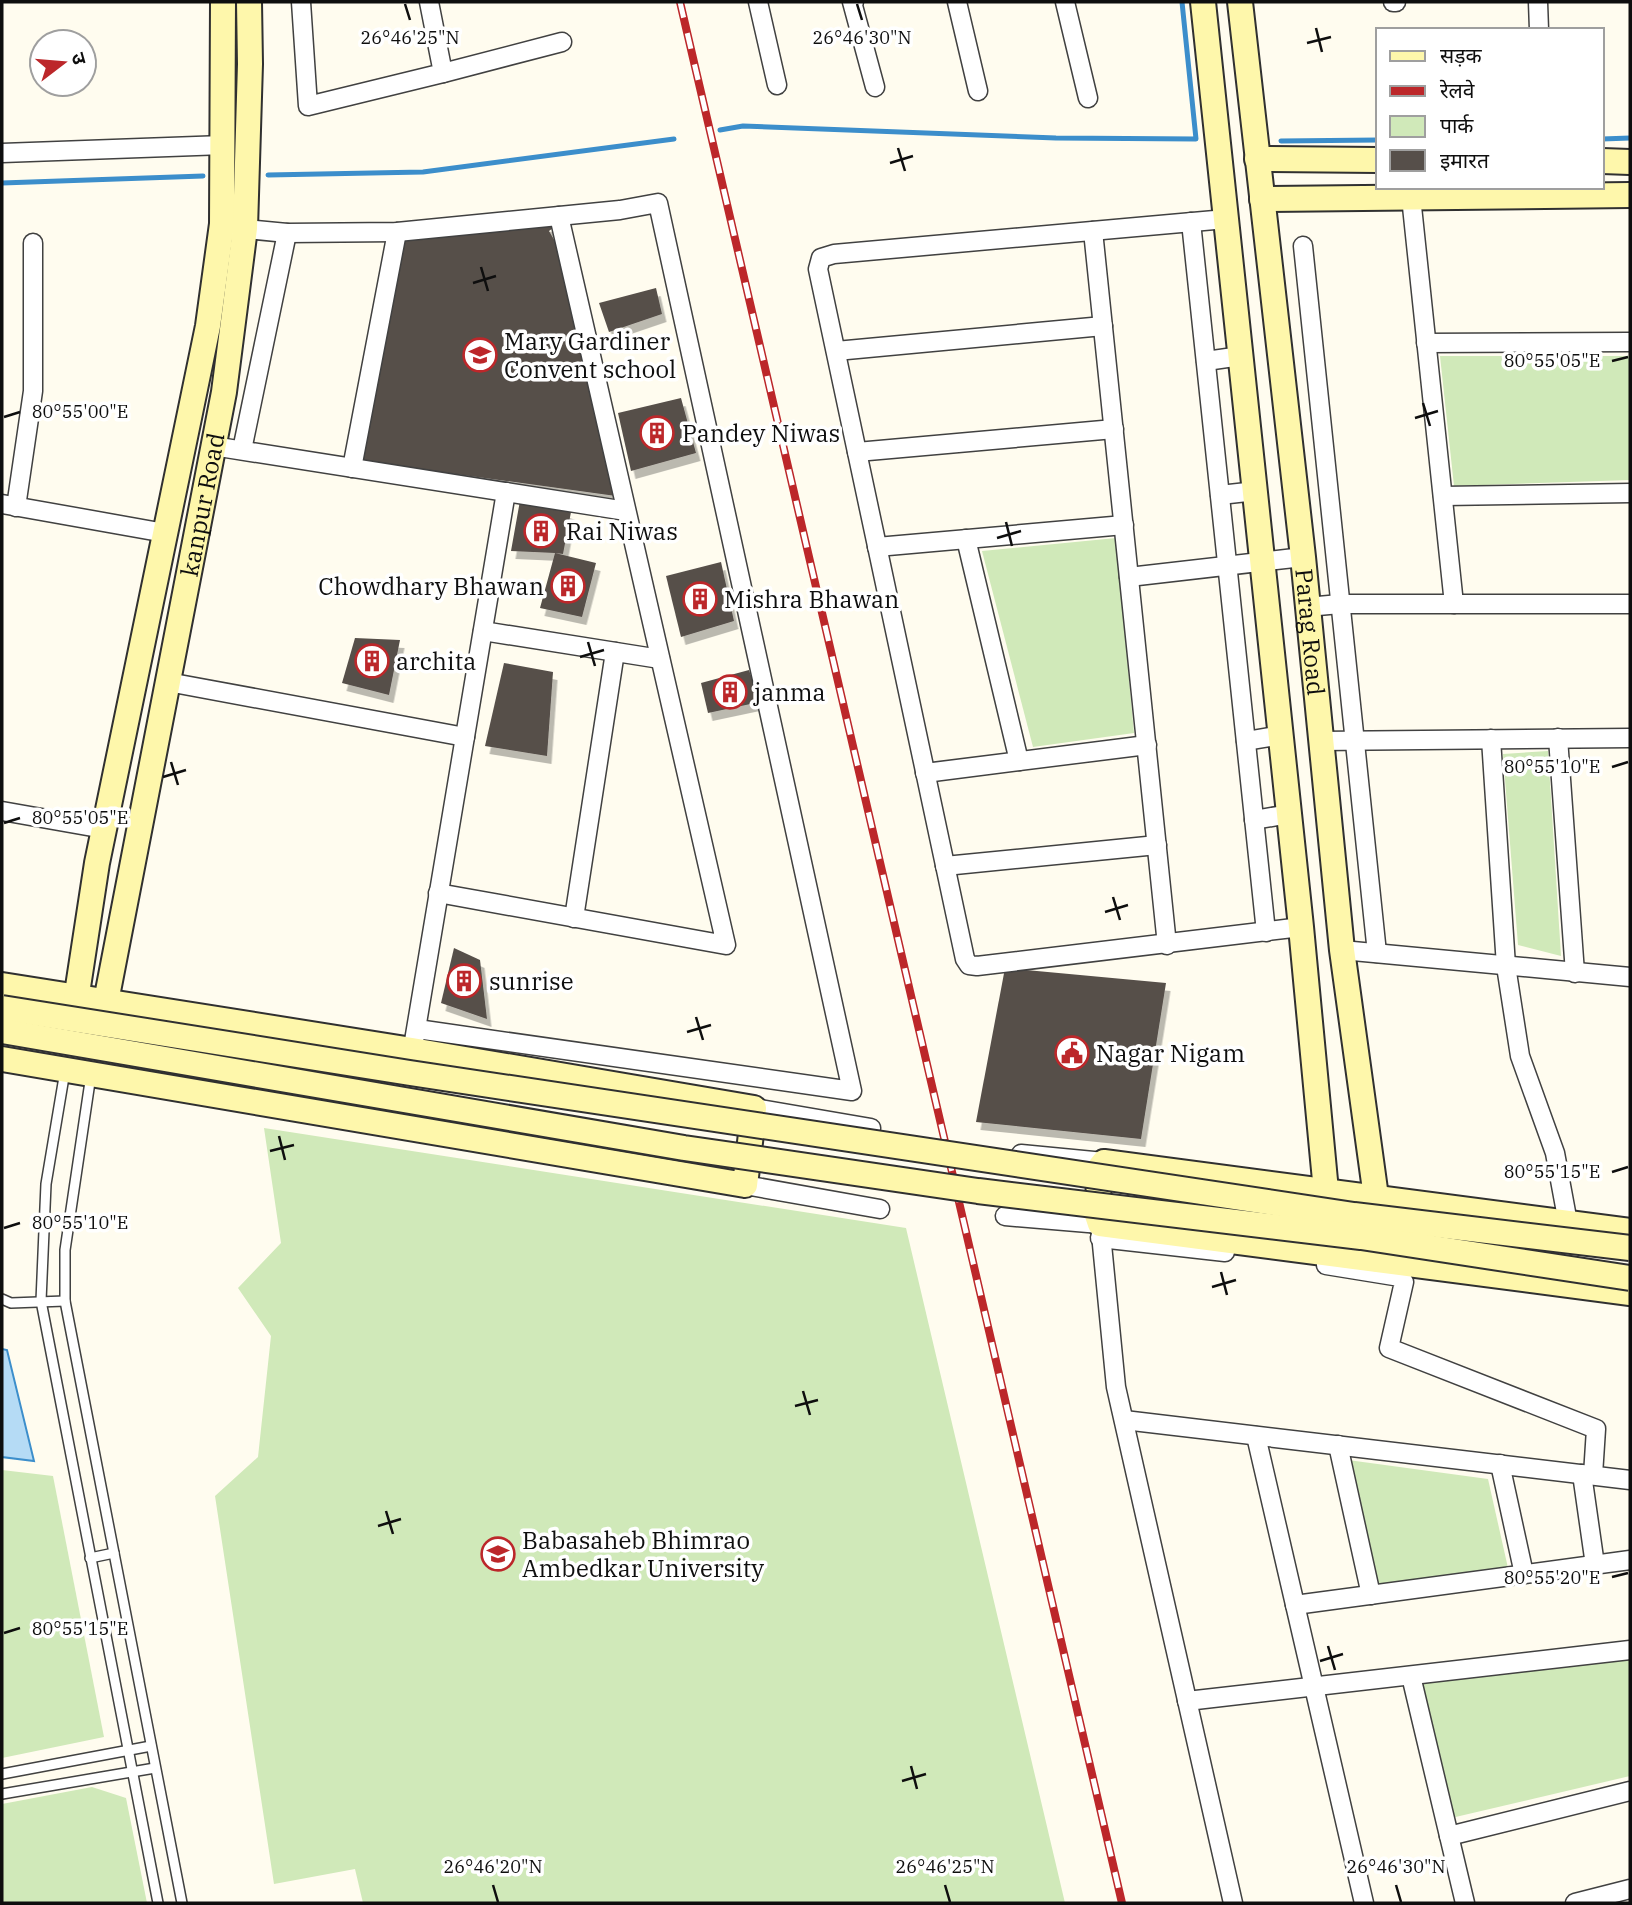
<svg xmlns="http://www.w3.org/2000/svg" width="1632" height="1905" font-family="'IBM Plex Serif','Noto Sans Devanagari',serif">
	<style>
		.green { fill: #d0e9b9 }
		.water { fill: #b5dbf5; stroke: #3c8ecb; stroke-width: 2 }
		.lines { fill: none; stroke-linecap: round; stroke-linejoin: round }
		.stream { stroke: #3c8ecb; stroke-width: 5 }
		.building { fill: #564f4a; filter: url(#shadow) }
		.lane-casing { stroke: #414141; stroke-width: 12 }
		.street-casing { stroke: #414141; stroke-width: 21 }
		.secondary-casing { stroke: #303030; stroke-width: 28 }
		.lane { stroke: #fff; stroke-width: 9 }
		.street { stroke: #fff; stroke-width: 18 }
		.secondary { stroke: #fef7ab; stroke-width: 24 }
		.rail-casing { stroke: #bc272a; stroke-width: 8 }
		.rail { stroke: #fff; stroke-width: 5; stroke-dasharray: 16; stroke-linecap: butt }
		.secondary-bridge-casing { stroke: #303030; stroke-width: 28; stroke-linecap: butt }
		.secondary-bridge { stroke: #fef7ab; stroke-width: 24 }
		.ticks { fill: none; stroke: #0e0e0e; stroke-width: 2.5 }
		.labels { text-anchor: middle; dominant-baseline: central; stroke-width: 7; stroke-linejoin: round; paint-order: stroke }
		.poi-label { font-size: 24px; fill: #0e0e0e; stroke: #fff; text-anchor: start }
		.street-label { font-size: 24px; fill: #0e0e0e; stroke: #fff }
		.ticks-label { font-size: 18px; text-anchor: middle; fill: #0e0e0e; stroke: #fff; stroke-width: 7; stroke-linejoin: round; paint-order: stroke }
	</style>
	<defs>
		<filter id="shadow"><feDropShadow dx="4.5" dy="8" stdDeviation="0" flood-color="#0004"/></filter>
	</defs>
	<rect width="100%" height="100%" fill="#fffcef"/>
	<g class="green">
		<polygon points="1440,356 1630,356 1630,480 1454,486"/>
		<polygon points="1116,538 1134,733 1033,747 982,551"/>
		<polygon points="1548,751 1561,956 1518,945 1503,754"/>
		<polygon points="264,1128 906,1228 1065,1903 363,1903 355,1869 274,1884 215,1496 258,1457 271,1336 238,1288 281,1243"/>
		<polygon points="1348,1460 1488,1479 1508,1568 1378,1584"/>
		<polygon points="2,1470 53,1476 104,1737 2,1758"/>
		<polygon points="1630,1660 1630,1776 1447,1819 1414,1683"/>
		<polygon points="92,1787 126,1798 147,1903 2,1903 2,1804"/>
	</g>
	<polygon class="water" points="2,1349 7,1350 34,1461 2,1457"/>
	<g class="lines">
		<g class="stream">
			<polyline points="720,130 743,126 1056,138 1196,139 1182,2"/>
			<polyline points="1602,139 1630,138"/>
			<polyline points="1281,141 1378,140"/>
			<polyline points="268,175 423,172 674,139"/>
			<polyline points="2,183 203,176"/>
		</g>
	</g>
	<g class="building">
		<polygon points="560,223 549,231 560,250 623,497 354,460 397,232"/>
		<polygon points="656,288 662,314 609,332 599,303"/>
		<polygon points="681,398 696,453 631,471 618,413"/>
		<polygon points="521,495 571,512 563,554 555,553 596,563 582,617 540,608 555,553 511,551"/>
		<polygon points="721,562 734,621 681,637 666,576"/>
		<polygon points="355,638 400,640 389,695 342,683"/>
		<polygon points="504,663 553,672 547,756 485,746"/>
		<polygon points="749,670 760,702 708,713 701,683"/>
		<polygon points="454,948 480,960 487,1019 441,1003"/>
		<polygon points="1005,968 1166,983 1141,1139 976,1122"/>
	</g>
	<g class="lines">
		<defs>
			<g id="lane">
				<polyline points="65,1071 46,1184 41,1301 158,1903"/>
				<polyline points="91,1075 65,1250 65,1301 182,1903"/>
				<polyline points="2,1299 11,1303 65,1301"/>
				<polyline points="90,1558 114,1553"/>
				<polyline points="2,1774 151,1746"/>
				<polyline points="2,1794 155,1768"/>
			</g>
			<g id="street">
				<polyline points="301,2 308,106 443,73 429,2"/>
				<polyline points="758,2 777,85"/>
				<polyline points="854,2 852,2 875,87"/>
				<polyline points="957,2 978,91"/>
				<polyline points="1065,2 1088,98"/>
				<polyline points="1393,2 1396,2"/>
				<polyline points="1538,2 1539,30"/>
				<polyline points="443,73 562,42"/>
				<polyline points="2,153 224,145"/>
				<polyline points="1411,197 1454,604"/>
				<polyline points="1226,219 834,254 821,258 818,269 965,959 969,965 977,966 1301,927"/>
				<polyline points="1191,222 1266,932"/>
				<polyline points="235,228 287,233 397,232 620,210 658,203 852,1091 417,1029"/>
				<polyline points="1093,231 1167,945"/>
				<polyline points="1303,246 1377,953"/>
				<polyline points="1426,343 1630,342"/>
				<polyline points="836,351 1103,326"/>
				<polyline points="1206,361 1241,356"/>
				<polyline points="213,446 626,511"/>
				<polyline points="242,450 287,233"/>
				<polyline points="857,452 1114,429"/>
				<polyline points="352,468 397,232"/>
				<polyline points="1220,495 1256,491"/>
				<polyline points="1443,496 1630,493"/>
				<polyline points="2,504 165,533"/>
				<polyline points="16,507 33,391 33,243"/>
				<polyline points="966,539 1019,761"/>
				<polyline points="877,547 1124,525"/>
				<polyline points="1129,577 1303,557"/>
				<polyline points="1307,607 1340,604 1630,604"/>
				<polyline points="483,631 660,659"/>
				<polyline points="168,682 465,737"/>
				<polyline points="1558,738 1575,973"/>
				<polyline points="1491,739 1506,966 1520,1056 1555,1153 1568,1223"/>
				<polyline points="1246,741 1281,735"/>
				<polyline points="1320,741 1630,738"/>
				<polyline points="925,773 1147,745"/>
				<polyline points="2,811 104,829"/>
				<polyline points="1254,820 1289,814"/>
				<polyline points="945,866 1157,845"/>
				<polyline points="438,893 726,945 559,216"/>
				<polyline points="574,918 615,652"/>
				<polyline points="1342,950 1630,977"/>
				<polyline points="414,1041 506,492"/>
				<polyline points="754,1108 871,1128"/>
				<polyline points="1021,1154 1104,1162"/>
				<polyline points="745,1185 880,1209"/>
				<polyline points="1005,1216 1100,1224 1116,1387 1233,1903"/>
				<polyline points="1100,1238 1225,1252"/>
				<polyline points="1326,1265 1400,1277 1404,1282 1389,1348 1596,1429 1593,1475"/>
				<polyline points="1124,1420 1630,1480"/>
				<polyline points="1256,1436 1364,1903"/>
				<polyline points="1338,1445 1371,1595"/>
				<polyline points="1500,1464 1524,1574"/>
				<polyline points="1582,1474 1595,1565"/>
				<polyline points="1295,1605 1630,1560"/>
				<polyline points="1411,1676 1465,1903"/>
				<polyline points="1187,1701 1630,1650"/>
				<polyline points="1449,1836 1630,1791"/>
				<polyline points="1575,1903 1630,1889"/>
			</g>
			<g id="secondary">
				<polyline points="1203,2 1301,927 1326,1191 1323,1252"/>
				<path id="s1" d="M1240,2L1303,557L1342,950L1376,1197L1378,1260"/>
				<polyline points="1257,159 1378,160"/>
				<polyline points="1602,161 1630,162"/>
				<polyline points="1262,199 1630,195"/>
				<polyline points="2,985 412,1050 754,1108 745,1185 2,1059"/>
				<polyline points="74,1013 97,863 208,326 222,224 223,2"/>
				<path id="s2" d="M103,1017L224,392L245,228L250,64L249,2"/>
				<polyline points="1630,1231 1104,1162 1100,1167 1097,1215 1100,1224 1630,1293"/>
			</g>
		</defs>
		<use href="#lane" class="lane-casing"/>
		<use href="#street" class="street-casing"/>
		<use href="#secondary" class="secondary-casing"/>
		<use href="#lane" class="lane"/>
		<use href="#street" class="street"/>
		<use href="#secondary" class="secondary"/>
		<defs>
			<polyline id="rail" points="680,2 1122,1903"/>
		</defs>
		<use href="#rail" class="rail-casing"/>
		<use href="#rail" class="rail"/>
		<defs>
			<g id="secondary-bridge">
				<polyline points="2,1008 410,1073 1354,1215 1630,1248"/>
				<polyline points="2,1031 684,1148 978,1191 1361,1237 1630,1278"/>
			</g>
		</defs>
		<use href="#secondary-bridge" class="secondary-bridge-casing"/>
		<use href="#secondary-bridge" class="secondary-bridge"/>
	</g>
	<path class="ticks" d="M405,4L410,20M857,4L862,20M1316,28L1322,52M1307,43L1331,37M898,148L905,171M890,163L913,156M481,267L488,291M473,283L496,276M1612,361L1628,357M1423,403L1430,426M4,417L20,412M1415,418L1438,411M1006,522L1012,546M997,538L1021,531M588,642L595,666M580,657L604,650M171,762L178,785M1612,767L1628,762M163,777L186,770M4,823L20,818M1113,897L1120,920M1105,912L1128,905M696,1017L703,1040M687,1032L711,1025M279,1136L285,1160M270,1151L294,1145M1612,1172L1628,1167M4,1228L20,1223M1221,1272L1227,1295M1212,1287L1236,1280M803,1391L810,1415M795,1406L818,1400M386,1511L393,1534M378,1526L401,1519M1612,1577L1628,1573M4,1633L20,1628M1328,1646L1335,1670M1320,1661L1343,1654M911,1766L917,1789M902,1781L926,1774M493,1885L498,1902M945,1885L950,1902M1396,1885L1401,1902"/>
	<defs>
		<symbol id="school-ring" viewBox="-11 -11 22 22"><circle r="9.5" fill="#fff" stroke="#bc272a" stroke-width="1.5"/><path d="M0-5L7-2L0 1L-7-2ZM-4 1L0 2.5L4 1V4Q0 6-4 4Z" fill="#bc272a"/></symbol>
		<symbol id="building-ring" viewBox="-11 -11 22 22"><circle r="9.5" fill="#fff" stroke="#bc272a" stroke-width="1.5"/><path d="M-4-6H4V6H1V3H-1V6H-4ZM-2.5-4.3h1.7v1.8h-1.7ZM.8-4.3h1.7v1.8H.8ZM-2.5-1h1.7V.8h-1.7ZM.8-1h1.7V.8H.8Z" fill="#bc272a"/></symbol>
		<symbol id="civic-ring" viewBox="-11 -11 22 22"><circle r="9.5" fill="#fff" stroke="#bc272a" stroke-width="1.5"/><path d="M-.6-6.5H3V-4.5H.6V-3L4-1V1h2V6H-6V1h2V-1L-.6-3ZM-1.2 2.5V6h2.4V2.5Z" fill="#bc272a"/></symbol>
		<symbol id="university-ring" viewBox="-11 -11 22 22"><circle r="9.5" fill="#fff" stroke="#bc272a" stroke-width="1.5"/><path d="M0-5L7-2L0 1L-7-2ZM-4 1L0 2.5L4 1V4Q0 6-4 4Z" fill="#bc272a"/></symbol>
	</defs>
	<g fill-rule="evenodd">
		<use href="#school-ring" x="461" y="336" width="38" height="38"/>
		<use href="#building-ring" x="638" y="414" width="38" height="38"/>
		<use href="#building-ring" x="522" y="512" width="38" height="38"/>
		<use href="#building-ring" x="549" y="567" width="38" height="38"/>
		<use href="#building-ring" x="681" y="580" width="38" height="38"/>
		<use href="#building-ring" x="353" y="642" width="38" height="38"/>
		<use href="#building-ring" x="711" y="673" width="38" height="38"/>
		<use href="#building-ring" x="445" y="962" width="38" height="38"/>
		<use href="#civic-ring" x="1053" y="1034" width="38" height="38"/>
		<use href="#university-ring" x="479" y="1535" width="38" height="38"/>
	</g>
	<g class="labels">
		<g class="poi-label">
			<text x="504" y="341">Mary Gardiner<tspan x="504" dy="28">Convent school</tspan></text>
			<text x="682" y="433">Pandey Niwas</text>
			<text x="566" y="531">Rai Niwas</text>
			<text x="544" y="586" text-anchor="end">Chowdhary Bhawan</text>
			<text x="724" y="599">Mishra Bhawan</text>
			<text x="396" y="661">archita</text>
			<text x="754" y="692">janma</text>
			<text x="489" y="981">sunrise</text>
			<text x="1096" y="1053">Nagar Nigam</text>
			<text x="522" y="1540">Babasaheb Bhimrao<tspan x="522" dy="28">Ambedkar University</tspan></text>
		</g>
		<g class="street-label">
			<text stroke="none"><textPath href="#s2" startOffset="522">kanpur Road</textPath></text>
			<text stroke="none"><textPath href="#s1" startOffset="634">Parag Road</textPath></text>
		</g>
	</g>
	<g class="ticks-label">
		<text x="410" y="44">26°46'25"N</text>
		<text x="862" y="44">26°46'30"N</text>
		<text x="1552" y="367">80°55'05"E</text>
		<text x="80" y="418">80°55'00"E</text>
		<text x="1552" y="773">80°55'10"E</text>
		<text x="80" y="824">80°55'05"E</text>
		<text x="1552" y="1178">80°55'15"E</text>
		<text x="80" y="1229">80°55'10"E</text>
		<text x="1552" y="1584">80°55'20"E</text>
		<text x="80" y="1635">80°55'15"E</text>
		<text x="493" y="1873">26°46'20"N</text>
		<text x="945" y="1873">26°46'25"N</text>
		<text x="1396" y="1873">26°46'30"N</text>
	</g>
	<rect width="1632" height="1905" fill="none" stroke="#0e0e0e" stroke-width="7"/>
	<rect x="1376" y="28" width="228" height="161" fill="#ffffff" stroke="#9f9f9f" stroke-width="2"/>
	<rect x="1390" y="51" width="35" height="10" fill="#fef7ab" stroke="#9f9f9f" stroke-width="2"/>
	<text x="1440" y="63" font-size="21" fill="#0e0e0e">सड़क</text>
	<rect x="1390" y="86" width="35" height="10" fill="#bc272a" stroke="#9f9f9f" stroke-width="2"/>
	<text x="1440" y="98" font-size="21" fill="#0e0e0e">रेलवे</text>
	<rect x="1390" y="116" width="35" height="21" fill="#d0e9b9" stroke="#9f9f9f" stroke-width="2"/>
	<text x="1440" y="133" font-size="21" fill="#0e0e0e">पार्क</text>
	<rect x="1390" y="150" width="35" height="21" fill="#564f4a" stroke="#9f9f9f" stroke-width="2"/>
	<text x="1440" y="168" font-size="21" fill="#0e0e0e">इमारत</text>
	<g transform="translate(63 63) rotate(74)"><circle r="33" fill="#ffffff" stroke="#9f9f9f" stroke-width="2"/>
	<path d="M0-5L12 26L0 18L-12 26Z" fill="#bc272a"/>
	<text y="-10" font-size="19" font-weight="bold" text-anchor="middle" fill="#0e0e0e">उ</text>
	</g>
</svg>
